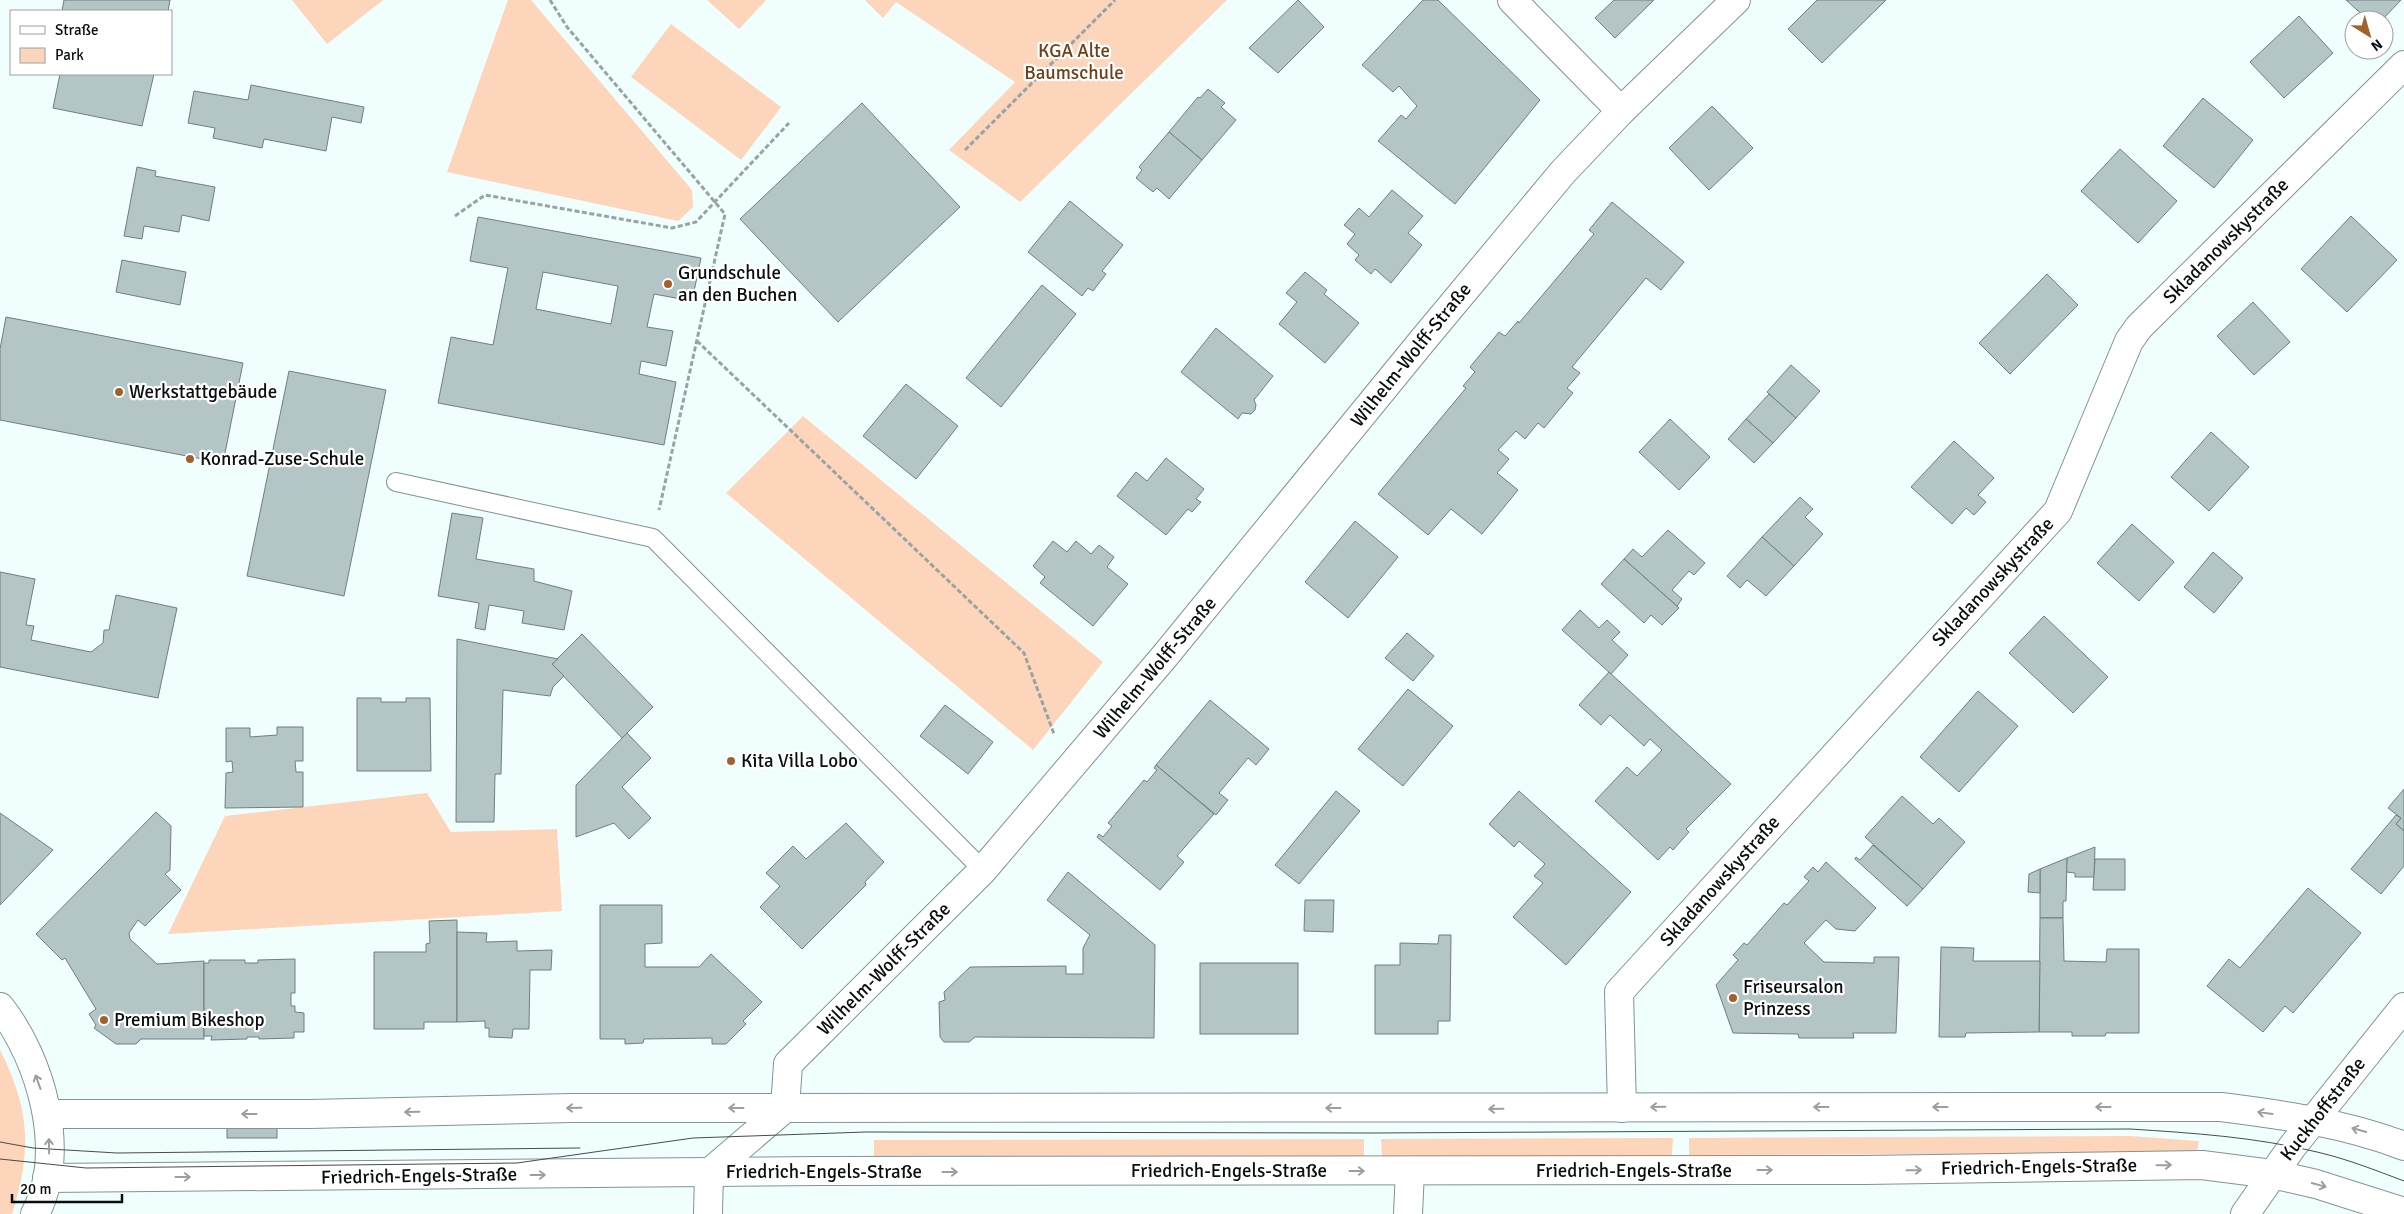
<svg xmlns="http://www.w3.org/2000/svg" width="2404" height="1214" font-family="Signika,sans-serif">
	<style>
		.green { fill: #fdd5ba }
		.building { fill: #b4c5c5; stroke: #6f7f7f; fill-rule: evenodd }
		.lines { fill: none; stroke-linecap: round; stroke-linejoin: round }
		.lane-casing { stroke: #829392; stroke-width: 20 }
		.street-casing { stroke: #829392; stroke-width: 30 }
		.secondary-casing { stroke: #829392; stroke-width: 30 }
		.path { stroke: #98a4a3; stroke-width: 3; stroke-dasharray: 5 2.5; stroke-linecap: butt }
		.lane { stroke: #fff; stroke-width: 18 }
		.street { stroke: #fff; stroke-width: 28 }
		.secondary { stroke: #fff; stroke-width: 28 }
		.tram { stroke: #444c4c; stroke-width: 1 }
		.oneway { stroke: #9c9f9f }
		.poi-dot { fill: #a2602d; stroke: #fff; stroke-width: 2 }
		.labels { text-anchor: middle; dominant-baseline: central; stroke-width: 4.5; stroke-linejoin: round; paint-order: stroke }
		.park-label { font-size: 19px; fill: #704018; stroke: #fff }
		.street-label { font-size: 19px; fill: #080e0e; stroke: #fff }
		.poi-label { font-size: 19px; fill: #080e0e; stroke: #fff; text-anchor: start }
	</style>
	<rect width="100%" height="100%" fill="#f0fffe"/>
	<g class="green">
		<polygon points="292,0 383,0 327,44"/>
		<polygon points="508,0 531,0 692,190 693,207 678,221 447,172"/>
		<polygon points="707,0 766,0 739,29"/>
		<polygon points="865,0 1227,0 1020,202 949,150 1015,82 896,2 883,18"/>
		<polygon points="671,24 781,107 741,160 631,77"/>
		<polygon points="803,416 1103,662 1033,750 726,493"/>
		<polygon points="427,793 451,832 557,829 562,911 168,934 225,816"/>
		<path d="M0,1050C30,1109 32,1151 12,1214H0Z"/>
		<polygon points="2130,1136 2199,1141 2197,1153 1689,1155 1689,1138"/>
		<polygon points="1673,1138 1672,1156 1382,1156 1381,1139"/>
		<polygon points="1364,1139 1364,1157 874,1157 874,1140"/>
	</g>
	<g class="building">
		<polygon points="64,0 170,0 168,11 62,11"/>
		<polygon points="1298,0 1324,27 1278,73 1249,48"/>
		<polygon points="1423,0 1438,0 1540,100 1455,204 1378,141 1401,115 1406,119 1417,106 1399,86 1393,92 1362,65"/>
		<polygon points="1614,0 1654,0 1615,38 1595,18"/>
		<polygon points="1817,0 1886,0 1822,63 1788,29"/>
		<polygon points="2346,0 2401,0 2382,20 2368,20"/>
		<polygon points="2299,16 2333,53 2284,98 2250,62"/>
		<polygon points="60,74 154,74 142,126 53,108"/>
		<polygon points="251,85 364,107 361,123 332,117 326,151 264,139 262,148 213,138 215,128 188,123 194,91 248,100"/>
		<polygon points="1208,89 1225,103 1221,107 1236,120 1202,160 1169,132 1198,97 1200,98"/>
		<polygon points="2203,98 2253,140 2214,188 2163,146"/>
		<polygon points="862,103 960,207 838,322 740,219"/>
		<polygon points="1712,106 1753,148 1709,190 1669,148"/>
		<polygon points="1169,132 1202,160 1169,199 1157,188 1153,192 1136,178 1142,170 1139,167"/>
		<polygon points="2120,149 2177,201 2138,243 2081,191"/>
		<polygon points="137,167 156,171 155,176 215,187 209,221 182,215 179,232 144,226 142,239 124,236"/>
		<polygon points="1392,190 1423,216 1408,233 1422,245 1391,283 1375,269 1371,274 1355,260 1359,255 1347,244 1355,234 1344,225 1359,208 1369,217"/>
		<polygon points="1070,201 1123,245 1102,271 1106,274 1093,291 1088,288 1082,296 1028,252"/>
		<polygon points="1612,202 1684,262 1661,290 1646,278 1572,367 1580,373 1567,388 1573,393 1544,428 1538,423 1525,439 1516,431 1498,450 1509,459 1497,473 1518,490 1482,534 1451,509 1428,535 1378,494 1466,388 1463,386 1475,372 1470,367 1499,332 1505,336 1518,321 1519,323 1594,234 1589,230"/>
		<polygon points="2351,216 2397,260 2347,312 2301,269"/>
		<path d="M478,217L701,258L692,301L654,294L647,327L673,331L666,366L641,361L639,374L676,382L664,445L438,403L451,337L493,345L508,268L470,261ZM543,272L618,286L611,324L536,309Z"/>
		<polygon points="122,260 186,272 180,305 116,292"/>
		<polygon points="1305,272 1327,290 1324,294 1359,323 1325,363 1279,324 1297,302 1286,293"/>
		<polygon points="2047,274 2078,305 2010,374 1979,343"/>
		<polygon points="1042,285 1076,314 1001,407 966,378"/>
		<polygon points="2253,302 2290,342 2254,375 2217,336"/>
		<polygon points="6,317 243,363 223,463 0,420 0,349"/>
		<polygon points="1216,328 1273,376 1254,400 1256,405 1255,410 1251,414 1242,413 1238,419 1181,372"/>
		<polygon points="1791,365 1820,391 1796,418 1767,392"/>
		<polygon points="289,371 386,390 344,596 247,576"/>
		<polygon points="906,384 958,426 916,479 863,436"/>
		<polygon points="1769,394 1796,418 1773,443 1746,419"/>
		<polygon points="1670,419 1710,457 1679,490 1639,452"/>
		<polygon points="1746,419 1773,443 1754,463 1728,439"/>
		<polygon points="2211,432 2249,467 2209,511 2171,477"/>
		<polygon points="1954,441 1994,478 1978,495 1986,502 1974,515 1966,508 1952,524 1911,487"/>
		<polygon points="1166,458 1204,489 1196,499 1201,502 1192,512 1188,509 1166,535 1117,496 1136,472 1147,481"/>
		<polygon points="1800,497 1813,509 1805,517 1823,534 1794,566 1762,537"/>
		<polygon points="452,513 483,518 476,559 534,569 534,581 572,591 564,630 522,623 524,611 489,605 485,630 475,628 479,603 438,596"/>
		<polygon points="1355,521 1398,557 1348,618 1305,582"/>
		<polygon points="2132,524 2174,562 2139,601 2097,563"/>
		<polygon points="1668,530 1705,563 1694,575 1689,571 1672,590 1682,599 1677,606 1624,559 1633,549 1642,557"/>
		<polygon points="1762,537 1794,566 1766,596 1747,580 1740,588 1727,576"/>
		<polygon points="1053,541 1067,552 1076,541 1091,554 1099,545 1114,557 1107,567 1128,584 1093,626 1040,583 1045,577 1033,566"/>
		<polygon points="2213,552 2243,578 2214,613 2184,587"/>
		<polygon points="1624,559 1679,608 1662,625 1651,615 1644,623 1601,584"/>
		<polygon points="0,572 35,579 26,625 34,626 31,640 91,652 103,643 104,630 109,630 116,595 177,608 158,698 0,667"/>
		<polygon points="1580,610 1599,628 1607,620 1620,632 1612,640 1628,655 1611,674 1562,630"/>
		<polygon points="2044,616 2108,677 2073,713 2009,653"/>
		<polygon points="1407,633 1434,656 1413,681 1385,658"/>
		<polygon points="582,634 653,707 622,738 552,664"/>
		<polygon points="457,639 558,659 552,664 564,676 553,687 550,696 503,690 501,774 495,774 494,822 456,822"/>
		<polygon points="1609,672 1731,784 1686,829 1689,832 1673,850 1670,847 1658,860 1595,801 1627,767 1637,776 1662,750 1650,739 1644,746 1610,715 1601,725 1579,705"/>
		<polygon points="1408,689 1453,726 1403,786 1358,749"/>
		<polygon points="1978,691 2018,726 1959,792 1920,757"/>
		<polygon points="357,698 381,698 381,702 406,702 406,698 430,698 431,771 357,771"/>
		<polygon points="1210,700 1269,749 1256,765 1248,758 1219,793 1228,800 1216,815 1156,765"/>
		<polygon points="945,705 993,742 968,774 920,736"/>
		<polygon points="277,727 303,727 303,761 295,761 296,772 303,772 303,807 225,808 226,773 233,772 232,761 226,762 226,728 250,728 250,737 277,735"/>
		<polygon points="627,733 651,758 622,787 651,818 629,839 614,823 576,837 576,785"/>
		<polygon points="1156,765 1214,814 1177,856 1184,862 1160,890 1097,837 1099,834 1103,837 1112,826 1108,823 1144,780 1147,782 1157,770 1154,768"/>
		<polygon points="2404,789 2404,831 2396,824 2401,818 2388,808"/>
		<polygon points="1336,791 1360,811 1299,884 1275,865"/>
		<polygon points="1519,791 1631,892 1566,965 1513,917 1543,883 1534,876 1545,864 1519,841 1514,847 1489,824"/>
		<polygon points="1902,796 1933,824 1939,818 1965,842 1923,889 1865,837"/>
		<polygon points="156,812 171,826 170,870 165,874 181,890 145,926 138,920 129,933 130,939 157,964 204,961 204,1039 141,1039 136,1044 116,1044 94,1028 96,1025 89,1014 96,1009 65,958 62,960 36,934"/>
		<polygon points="0,813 53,850 0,905"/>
		<polygon points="2396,815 2401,818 2396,824 2404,831 2404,866 2381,894 2351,869"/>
		<polygon points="846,823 884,862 865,882 866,885 802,949 760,907 780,886 766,873 793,846 806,859"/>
		<polygon points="1873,845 1923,889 1907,906 1855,859 1856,857 1860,860"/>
		<polygon points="2095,847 2094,877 2075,877 2075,873 2066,872 2067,858"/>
		<polygon points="2067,858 2066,901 2063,901 2063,918 2040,918 2040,869"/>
		<polygon points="2095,859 2125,859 2125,890 2093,890"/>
		<polygon points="1826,862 1876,908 1855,931 1836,929 1826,920 1804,943 1824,962 1874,963 1874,957 1899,957 1896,1033 1853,1033 1854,1038 1799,1038 1798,1034 1733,1033 1716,985 1738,960 1733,955 1744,943 1747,945 1784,903 1787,905 1809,881 1804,877 1813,867 1818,872"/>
		<polygon points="2040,869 2040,893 2028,892 2029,874"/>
		<polygon points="1068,872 1155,945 1154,1038 975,1037 969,1042 944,1042 940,1037 939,1002 945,1000 944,992 970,967 1066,966 1066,974 1083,974 1083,948 1090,935 1047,900"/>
		<polygon points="2308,888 2361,933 2293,1013 2285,1006 2263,1032 2207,986 2229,959 2240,968"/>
		<polygon points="1305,900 1334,900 1333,932 1304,931"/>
		<polygon points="600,905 662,905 662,943 645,944 645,967 699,967 711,954 762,1002 743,1021 746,1024 726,1044 712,1044 712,1038 644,1039 643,1043 625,1044 625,1039 600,1039"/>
		<polygon points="2040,918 2063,918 2064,961 2106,962 2107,949 2139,949 2139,1033 2106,1033 2105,1036 2072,1036 2072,1032 2039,1032"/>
		<polygon points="457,920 457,1022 424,1022 424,1029 374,1029 374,952 426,952 426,944 430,943 429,921"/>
		<polygon points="457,932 487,933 486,942 517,941 517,951 552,950 551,970 530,970 529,1029 513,1029 512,1038 489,1037 489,1028 485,1028 485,1021 457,1022"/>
		<polygon points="1439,935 1451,935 1450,1021 1438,1021 1438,1034 1375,1034 1375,965 1400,965 1400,943 1438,944"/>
		<polygon points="1941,947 1974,948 1973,961 2040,961 2039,1032 1966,1033 1965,1037 1939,1037"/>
		<polygon points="295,959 295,993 291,993 291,1006 295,1006 295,1012 304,1013 304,1032 294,1032 294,1038 259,1039 259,1037 247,1037 247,1039 211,1040 212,1036 204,1036 204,963 209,963 209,960 245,960 245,963 258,963 258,960"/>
		<rect x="1200" y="963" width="98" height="71"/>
		<rect x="227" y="1128" width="50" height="10"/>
	</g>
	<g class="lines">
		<defs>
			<polyline id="lane" points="396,482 653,538 983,870"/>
			<g id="street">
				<polyline points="1512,0 1621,111"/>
				<polyline points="1622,1108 1619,992 2058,511 2129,341 2139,327 2404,65"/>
				<polyline points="708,1214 709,1173 785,1108 788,1064 983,870 1164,657 1423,340 1563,172 1621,111 1736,0"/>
				<polyline points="1408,1214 1410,1171"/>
				<polyline points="2245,1214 2292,1147 2404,1007"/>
			</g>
			<g id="secondary">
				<path d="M0,1007C41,1059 68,1152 35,1214"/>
				<path d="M48,1114H309L571,1108L2221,1107C2284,1115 2344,1123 2404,1146"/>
				<polyline points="47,1178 820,1171 1865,1170 2202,1165 2272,1174 2316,1184 2404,1212"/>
			</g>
		</defs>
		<use href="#lane" class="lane-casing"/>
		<use href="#street" class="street-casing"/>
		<use href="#secondary" class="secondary-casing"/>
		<g class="path">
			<polyline points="550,0 567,27 725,214 659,510"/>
			<polyline points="965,150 1115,0"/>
			<polyline points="455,216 485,195 672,228 696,222 789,123"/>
			<polyline points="697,341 1024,653 1054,734"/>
		</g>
		<use href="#lane" class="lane"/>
		<use href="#street" class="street"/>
		<use href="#secondary" class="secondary"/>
		<g class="tram">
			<polyline points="0,1142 33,1148 117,1153 580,1148"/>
			<path d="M0,1159L86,1168L517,1163L693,1138L866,1132L1373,1133L2130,1129C2193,1133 2255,1137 2317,1152C2347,1159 2375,1170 2404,1181"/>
		</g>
	</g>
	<defs><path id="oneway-shaft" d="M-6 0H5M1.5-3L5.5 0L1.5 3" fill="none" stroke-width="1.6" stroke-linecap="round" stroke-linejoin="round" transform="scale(1.25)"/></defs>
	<g class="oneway">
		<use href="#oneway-shaft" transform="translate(38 1082) rotate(-110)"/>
		<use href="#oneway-shaft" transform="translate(1658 1107) rotate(179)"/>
		<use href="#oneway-shaft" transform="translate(1821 1107) rotate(180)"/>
		<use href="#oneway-shaft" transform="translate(1940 1107) rotate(-180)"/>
		<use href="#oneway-shaft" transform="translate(2103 1107) rotate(-180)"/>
		<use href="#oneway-shaft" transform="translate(574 1108) rotate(179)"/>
		<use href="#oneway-shaft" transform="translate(736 1108) rotate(180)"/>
		<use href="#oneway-shaft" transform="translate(1333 1108) rotate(180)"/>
		<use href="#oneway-shaft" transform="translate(1496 1109) rotate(179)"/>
		<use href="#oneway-shaft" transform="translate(412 1112) rotate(179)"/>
		<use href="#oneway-shaft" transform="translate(2265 1113) rotate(-172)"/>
		<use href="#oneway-shaft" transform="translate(249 1114) rotate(180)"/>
		<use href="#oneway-shaft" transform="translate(2359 1130) rotate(-164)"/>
		<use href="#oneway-shaft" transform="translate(49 1146) rotate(-91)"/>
		<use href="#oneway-shaft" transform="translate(2164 1165) rotate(-1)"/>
		<use href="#oneway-shaft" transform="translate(1765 1170)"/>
		<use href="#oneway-shaft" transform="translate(1914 1170) rotate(-1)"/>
		<use href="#oneway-shaft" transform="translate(1357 1171)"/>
		<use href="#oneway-shaft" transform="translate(950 1172)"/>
		<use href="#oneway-shaft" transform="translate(538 1175)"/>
		<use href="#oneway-shaft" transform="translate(183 1177)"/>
		<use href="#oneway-shaft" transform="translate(2319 1185) rotate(15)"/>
	</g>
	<g class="poi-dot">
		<circle cx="668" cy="284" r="5"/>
		<circle cx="119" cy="392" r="5"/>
		<circle cx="190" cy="459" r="5"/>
		<circle cx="731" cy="761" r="5"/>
		<circle cx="1733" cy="998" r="5"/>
		<circle cx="104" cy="1020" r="5"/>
	</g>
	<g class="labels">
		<g class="park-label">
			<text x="1074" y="51">KGA Alte<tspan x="1074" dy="22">Baumschule</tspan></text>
		</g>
		<g class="street-label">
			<text transform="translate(2226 241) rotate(-45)">Skladanowskystraße</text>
			<text transform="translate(1411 355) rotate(-51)">Wilhelm-Wolff-Straße</text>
			<text transform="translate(1993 582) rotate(-47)">Skladanowskystraße</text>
			<text transform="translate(1155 668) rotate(-50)">Wilhelm-Wolff-Straße</text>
			<text transform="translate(1720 881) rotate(-48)">Skladanowskystraße</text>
			<text transform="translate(884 969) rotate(-45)">Wilhelm-Wolff-Straße</text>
			<text transform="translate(2323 1109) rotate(-52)">Kuckhoffstraße</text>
			<text transform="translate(2039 1167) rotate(-1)">Friedrich-Engels-Straße</text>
			<text x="1229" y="1171">Friedrich-Engels-Straße</text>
			<text x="1634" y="1171">Friedrich-Engels-Straße</text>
			<text x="824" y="1172">Friedrich-Engels-Straße</text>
			<text transform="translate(419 1176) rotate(-1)">Friedrich-Engels-Straße</text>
		</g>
		<g class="poi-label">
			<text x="678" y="273">Grundschule<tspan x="678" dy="22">an den Buchen</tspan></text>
			<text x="129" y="392">Werkstattgebäude</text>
			<text x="200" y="459">Konrad-Zuse-Schule</text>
			<text x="741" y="761">Kita Villa Lobo</text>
			<text x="1743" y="987">Friseursalon<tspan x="1743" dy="22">Prinzess</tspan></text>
			<text x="114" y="1020">Premium Bikeshop</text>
		</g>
	</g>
	<rect x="10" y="10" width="162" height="65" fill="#ffffff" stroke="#9c9f9f"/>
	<rect x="20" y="26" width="25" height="8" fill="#ffffff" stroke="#9c9f9f"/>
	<text x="55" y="35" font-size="15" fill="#080e0e">Straße</text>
	<rect x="20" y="48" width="25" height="15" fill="#fdd5ba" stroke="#9c9f9f"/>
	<text x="55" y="60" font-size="15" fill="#080e0e">Park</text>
	<g transform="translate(2369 35) rotate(143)"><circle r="24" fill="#ffffff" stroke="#9c9f9f"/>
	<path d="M0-4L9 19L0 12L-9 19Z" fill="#a2602d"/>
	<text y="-8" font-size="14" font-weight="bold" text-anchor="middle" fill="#080e0e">N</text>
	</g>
	<path d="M12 1194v8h110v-8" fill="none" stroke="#080e0e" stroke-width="2.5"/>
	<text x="20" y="1194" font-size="15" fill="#080e0e" stroke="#ffffff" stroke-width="4" paint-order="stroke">20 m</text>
</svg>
